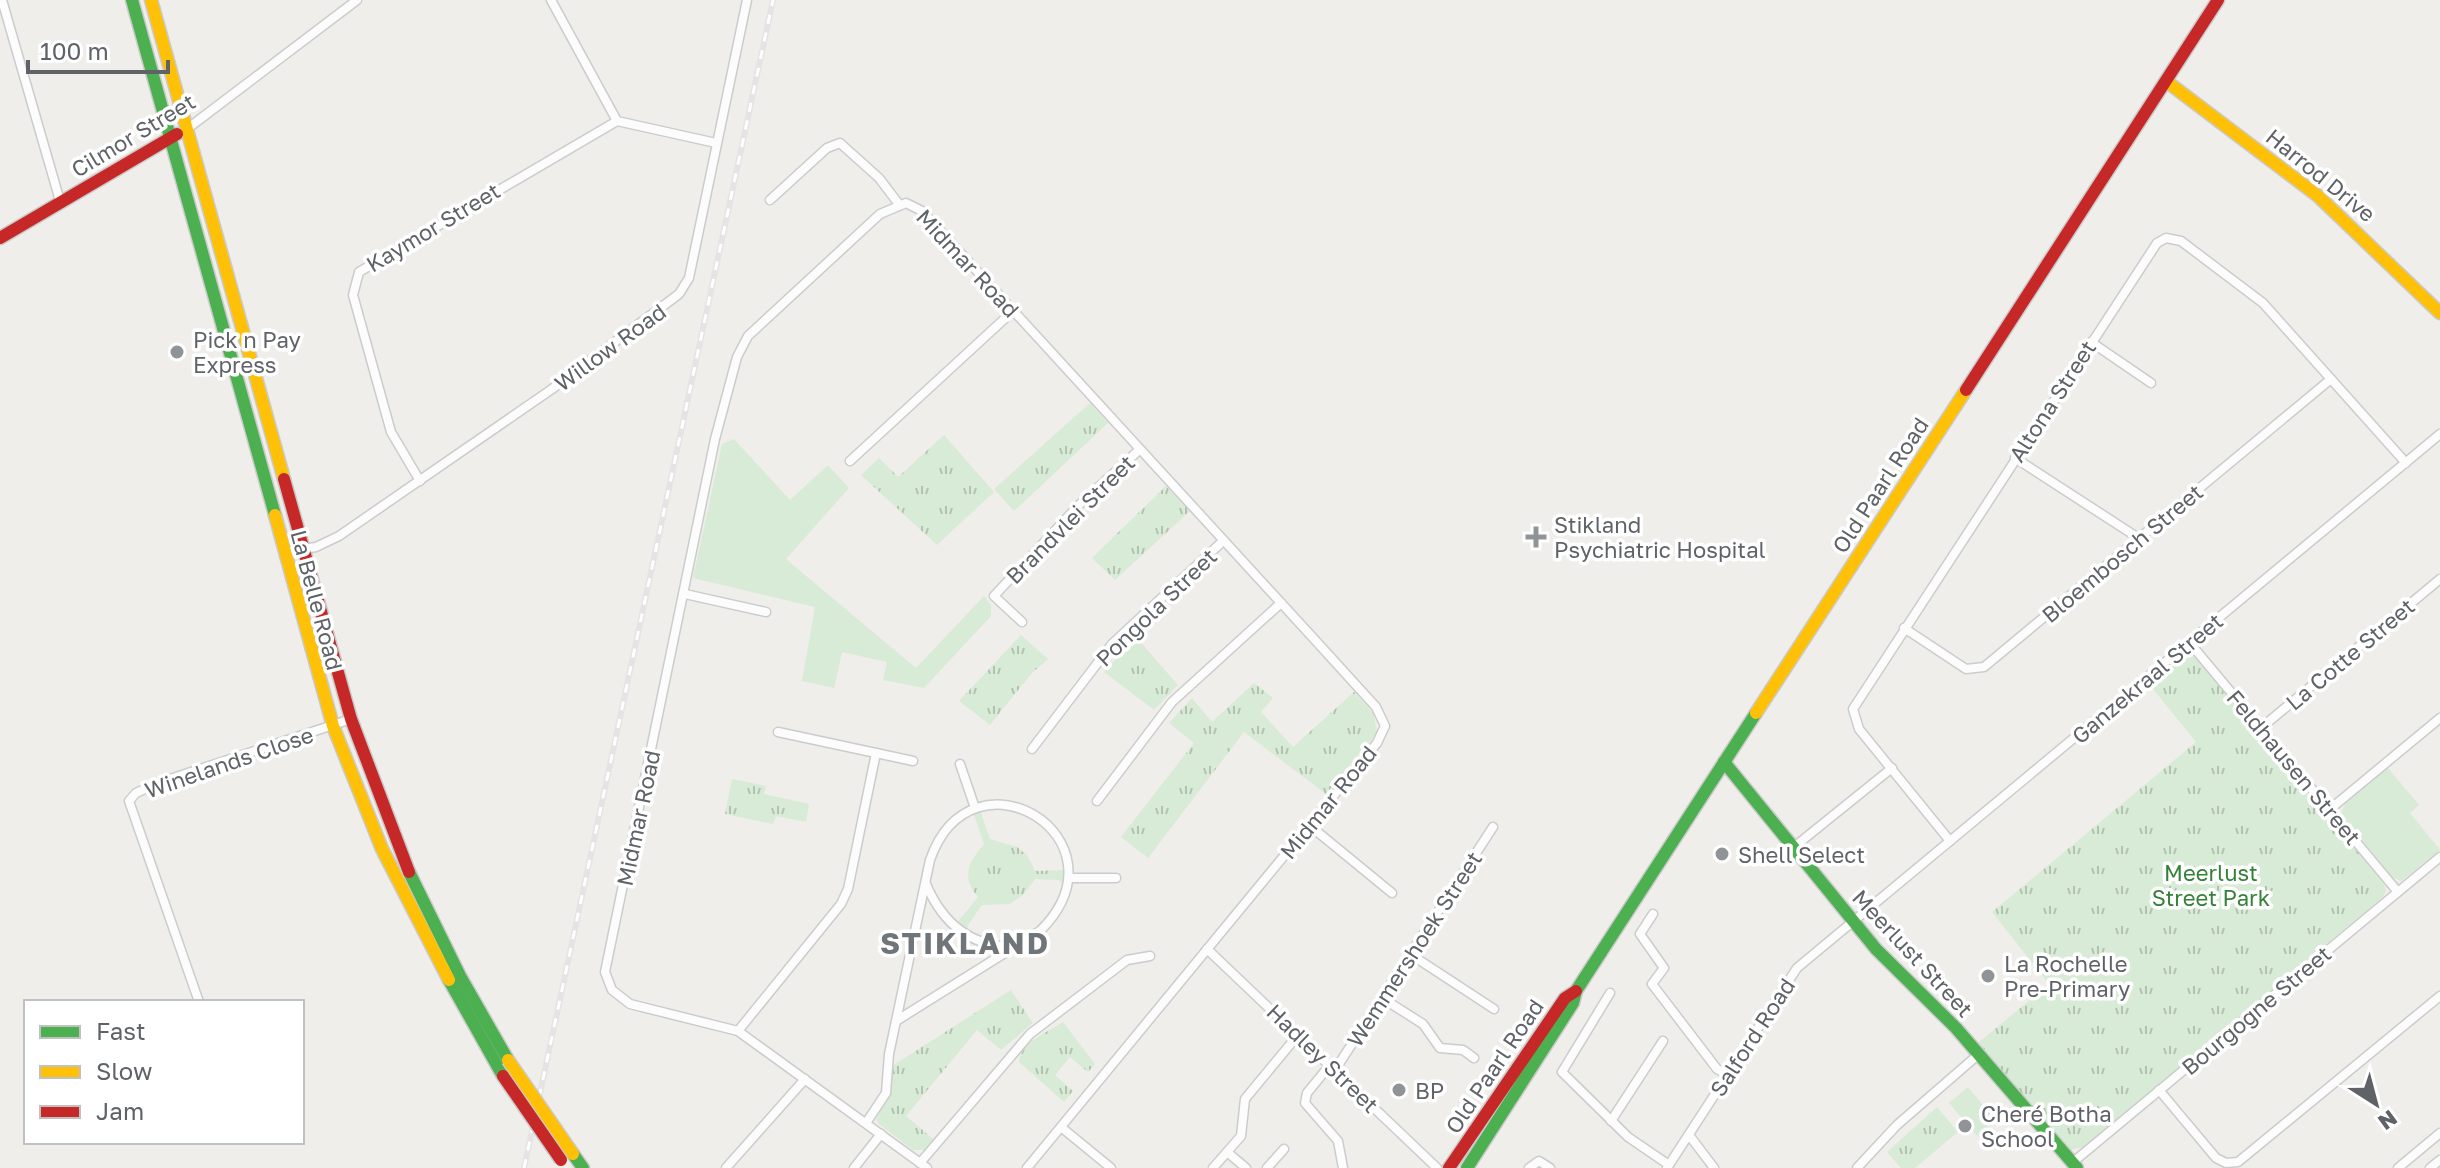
<svg xmlns="http://www.w3.org/2000/svg" width="2440" height="1168" font-family="'Golos Text',sans-serif">
	<style>
		.grass { fill: #d8ebd6 }
		.park { fill: url(#park-tufts) }
		.lines { fill: none; stroke-linecap: round; stroke-linejoin: round }
		.street-casing { stroke: #cbcccc; stroke-width: 11 }
		.fast-casing { stroke: #cacacb; stroke-width: 15 }
		.slow-casing { stroke: #cacacb; stroke-width: 15 }
		.jam-casing { stroke: #cacacb; stroke-width: 15 }
		.street { stroke: #fdfcfc; stroke-width: 8 }
		.fast { stroke: #4caf50; stroke-width: 12 }
		.slow { stroke: #ffc107; stroke-width: 12 }
		.jam { stroke: #c62828; stroke-width: 12 }
		.rail-casing { stroke: #e4e4e4; stroke-width: 6 }
		.rail { stroke: #fff; stroke-width: 3; stroke-dasharray: 9; stroke-linecap: butt }
		.slow-bridge-casing { stroke: #cacacb; stroke-width: 15; stroke-linecap: butt }
		.jam-bridge-casing { stroke: #cacacb; stroke-width: 15; stroke-linecap: butt }
		.slow-bridge { stroke: #ffc107; stroke-width: 12 }
		.jam-bridge { stroke: #c62828; stroke-width: 12 }
		.poi-dot { fill: #919496; stroke: #fff; stroke-width: 3 }
		.labels { text-anchor: middle; dominant-baseline: central; stroke-width: 7; stroke-linejoin: round; paint-order: stroke }
		.street-label { font-size: 22px; fill: #5f6368; stroke: #fff }
		.poi-label { font-size: 22px; fill: #5f6368; stroke: #fff; text-anchor: start }
		.park-label { font-size: 22px; fill: #348238; stroke: #fff }
		.district-label { font-size: 30px; font-weight: bold; letter-spacing: 2px; fill: #70757a; stroke: #fff }
	</style>
	<defs>
		<pattern id="park-tufts" width="24" height="20" patternUnits="userSpaceOnUse" patternTransform="scale(2)"><rect width="24" height="20" fill="#d8ebd6"/><path d="M3 7l-1-3M5 7V3M7 7l1-3M15 17l-1-3M17 17v-4M19 17l1-3" fill="none" stroke="#b2c2b1"/></pattern>
	</defs>
	<rect width="100%" height="100%" fill="#efeeea"/>
	<g class="grass">
		<polygon points="734,439 790,500 828,465 849,488 786,559 916,668 984,596 991,605 991,616 924,688 883,680 887,662 842,652 834,688 802,681 815,607 693,578 722,444"/>
		<polygon points="2387,767 2419,805 2410,813 2440,850 2401,881 2392,877 2341,814 2345,804"/>
		<polygon points="1968,1087 1996,1121 1978,1137 1949,1103"/>
	</g>
	<g class="park">
		<polygon points="1090,403 1108,423 1014,511 994,489"/>
		<polygon points="944,435 994,492 937,545 861,475 879,458 898,477"/>
		<polygon points="1166,486 1190,511 1115,580 1092,558"/>
		<polygon points="1021,635 1048,659 1032,673 990,725 959,701"/>
		<polygon points="1136,637 1178,685 1154,710 1104,672"/>
		<polygon points="2188,655 2197,658 2384,884 2386,891 2383,897 2083,1147 2071,1150 1978,1043 2049,984 1992,912 2196,742 2149,684"/>
		<polygon points="1254,683 1273,698 1261,712 1293,747 1354,692 1374,714 1377,733 1326,794 1244,732 1148,858 1121,837 1194,743 1169,723 1192,698 1212,722"/>
		<polygon points="732,779 766,786 764,794 809,804 806,822 776,816 773,824 725,814"/>
		<path d="M980,810L990,839L1017,847L1027,855L1035,871L1065,870L1062,883L1059,880L1035,879L1024,894L1010,904L982,905L968,925L967,932L956,924L978,897C961,877 968,863 984,844L973,812Z"/>
		<polygon points="1011,990 1033,1023 1001,1050 977,1030 906,1116 933,1139 924,1150 913,1150 879,1124 876,1119 889,1095 889,1068"/>
		<path d="M1063,1022L1095,1064L1088,1072L1070,1057L1055,1075L1073,1091L1064,1102L1019,1062C1021,1041 1049,1032 1063,1022Z"/>
		<polygon points="1937,1107 1958,1132 1915,1168 1901,1168 1887,1152"/>
	</g>
	<g class="lines">
		<defs>
			<g id="street">
				<polyline points="2,0 60,201"/>
				<polyline points="551,0 617,121 716,143"/>
				<polyline points="187,129 357,0"/>
				<polyline points="770,200 827,148 840,143 879,178 898,203"/>
				<polyline points="2091,342 2151,383"/>
				<polyline points="2015,458 2140,539"/>
				<polyline points="850,461 1013,311"/>
				<polyline points="420,481 391,432 353,295 359,272 617,121"/>
				<polyline points="284,552 316,547 339,536 552,389 679,294 689,278 747,0"/>
				<polyline points="685,594 766,612"/>
				<polyline points="1022,622 994,596 1079,505 1139,450"/>
				<polyline points="1904,628 1966,669 1984,667 2331,379"/>
				<polyline points="2189,642 2398,892"/>
				<polyline points="2261,728 2440,579"/>
				<polyline points="778,732 913,761"/>
				<polyline points="1032,749 1112,644 1223,541"/>
				<polyline points="960,764 975,808"/>
				<polyline points="1097,801 1172,702 1281,603"/>
				<polyline points="2329,810 2440,718"/>
				<polyline points="1309,825 1392,893"/>
				<polyline points="1950,841 1859,729 1853,709 2157,243 2166,238 2181,241 2263,303 2406,463"/>
				<polyline points="1794,847 1892,768"/>
				<polyline points="1069,878 1116,878"/>
				<path d="M926,884C942,922 969,946 1012,947"/>
				<polyline points="1653,914 1640,934 1664,968 1652,984 1717,1069 1728,1075"/>
				<polyline points="1207,949 1437,1168"/>
				<polyline points="1410,954 1494,1009"/>
				<polyline points="1610,993 1562,1072 1628,1137 1669,1165"/>
				<polyline points="1382,998 1423,1024 1440,1048 1463,1050 1474,1058"/>
				<polyline points="199,1002 129,801 136,793 158,783 351,719"/>
				<polyline points="738,1031 841,904 848,889 876,753"/>
				<polyline points="1330,1065 1307,1093 1305,1103 1338,1141 1343,1168"/>
				<polyline points="1335,1070 1493,827"/>
				<polyline points="2159,1090 2216,1158 2226,1163 2238,1162 2440,996"/>
				<polyline points="1611,1121 1663,1041"/>
				<path d="M866,1123L886,1093L889,1054L930,860C972,740 1133,839 1040,931L896,1021"/>
				<polyline points="1061,1127 1111,1168"/>
				<polyline points="1689,1135 1714,1168"/>
				<polyline points="1227,1152 1246,1168"/>
				<polyline points="920,1163 1030,1034 1127,960 1150,956"/>
				<polyline points="2072,1163 2440,857"/>
				<polyline points="726,1168 805,1079"/>
				<polyline points="854,1168 881,1134"/>
				<polyline points="927,1168 738,1031 630,1004 612,990 605,972 715,439 737,357 748,336 880,214 906,203 922,211 1315,640 1376,707 1385,726 1377,743 1027,1168"/>
				<polyline points="1213,1168 1241,1136 1245,1099 1298,1035"/>
				<polyline points="1267,1168 1284,1149"/>
				<polyline points="1529,1168 1539,1161 1550,1168"/>
				<polyline points="1667,1168 1797,968 2440,434"/>
				<polyline points="1857,1168 1897,1125 1979,1054"/>
				<polyline points="2398,1168 2440,1133"/>
				<polyline points="2430,1168 2440,1160"/>
			</g>
			<g id="fast">
				<polyline points="132,0 275,515"/>
				<polyline points="1724,762 1876,949 1956,1028 2077,1168"/>
				<polyline points="409,872 460,976 508,1060"/>
				<polyline points="449,980 503,1076"/>
				<polyline points="573,1154 583,1168"/>
				<polyline points="1467,1168 1573,1003 1576,991 1756,713"/>
			</g>
			<g id="slow">
				<polyline points="151,0 284,479"/>
				<polyline points="2166,81 2318,196 2440,313"/>
				<polyline points="275,515 333,726 382,849 449,980"/>
				<polyline points="1756,713 1966,390"/>
			</g>
			<g id="jam">
				<polyline points="0,238 177,134"/>
				<polyline points="1966,390 2218,0"/>
				<polyline points="284,479 351,719 409,872"/>
				<polyline points="1449,1168 1565,998 1576,991"/>
			</g>
		</defs>
		<use href="#street" class="street-casing"/>
		<use href="#fast" class="fast-casing"/>
		<use href="#slow" class="slow-casing"/>
		<use href="#jam" class="jam-casing"/>
		<use href="#street" class="street"/>
		<use href="#fast" class="fast"/>
		<use href="#slow" class="slow"/>
		<use href="#jam" class="jam"/>
		<defs>
			<polyline id="rail" points="524,1168 773,0"/>
		</defs>
		<use href="#rail" class="rail-casing"/>
		<use href="#rail" class="rail"/>
		<defs>
			<polyline id="slow-bridge" points="508,1060 573,1154"/>
			<polyline id="jam-bridge" points="503,1076 561,1160"/>
		</defs>
		<use href="#slow-bridge" class="slow-bridge-casing"/>
		<use href="#jam-bridge" class="jam-bridge-casing"/>
		<use href="#slow-bridge" class="slow-bridge"/>
		<use href="#jam-bridge" class="jam-bridge"/>
	</g>
	<g class="poi-dot">
		<circle cx="177" cy="352" r="8"/>
		<path d="M1532 525h8v8h8v8h-8v8h-8v-8h-8v-8h8z"/>
		<circle cx="1722" cy="854" r="8"/>
		<circle cx="1988" cy="976" r="8"/>
		<circle cx="1399" cy="1090" r="8"/>
		<circle cx="1965" cy="1126" r="8"/>
	</g>
	<g class="labels">
		<g class="street-label">
			<text transform="translate(133 135) rotate(-31)">Cilmor Street</text>
			<text transform="translate(2321 175) rotate(39)">Harrod Drive</text>
			<text transform="translate(433 227) rotate(-31)">Kaymor Street</text>
			<text transform="translate(968 263) rotate(47)">Midmar Road</text>
			<text transform="translate(610 347) rotate(-36)">Willow Road</text>
			<text transform="translate(2052 401) rotate(-57)">Altona Street</text>
			<text transform="translate(1880 485) rotate(-57)">Old Paarl Road</text>
			<text transform="translate(1070 519) rotate(-45)">Brandvlei Street</text>
			<text transform="translate(2122 553) rotate(-40)">Bloembosch Street</text>
			<text transform="translate(317 600) rotate(75)">La Belle Road</text>
			<text transform="translate(1156 607) rotate(-44)">Pongola Street</text>
			<text transform="translate(2350 654) rotate(-40)">La Cotte Street</text>
			<text transform="translate(2147 678) rotate(-40)">Ganzekraal Street</text>
			<text transform="translate(229 762) rotate(-19)">Winelands Close</text>
			<text transform="translate(2294 767) rotate(50)">Feldhausen Street</text>
			<text transform="translate(1328 802) rotate(-51)">Midmar Road</text>
			<text transform="translate(638 818) rotate(-78)">Midmar Road</text>
			<text transform="translate(1414 949) rotate(-57)">Wemmershoek Street</text>
			<text transform="translate(1913 953) rotate(47)">Meerlust Street</text>
			<text transform="translate(2256 1010) rotate(-40)">Bourgogne Street</text>
			<text transform="translate(1752 1037) rotate(-57)">Salford Road</text>
			<text transform="translate(1323 1058) rotate(44)">Hadley Street</text>
			<text transform="translate(1494 1066) rotate(-56)">Old Paarl Road</text>
		</g>
		<g class="poi-label">
			<text x="193" y="339">Pick n Pay<tspan x="193" dy="25">Express</tspan></text>
			<text x="1554" y="524">Stikland<tspan x="1554" dy="25">Psychiatric Hospital</tspan></text>
			<text x="1738" y="854">Shell Select</text>
			<text x="2004" y="963">La Rochelle<tspan x="2004" dy="25">Pre-Primary</tspan></text>
			<text x="1415" y="1090">BP</text>
			<text x="1981" y="1113">Cheré Botha<tspan x="1981" dy="25">School</tspan></text>
		</g>
		<g class="park-label">
			<text x="2211" y="872">Meerlust<tspan x="2211" dy="25">Street Park</tspan></text>
		</g>
		<g class="district-label">
			<text x="965" y="943">STIKLAND</text>
		</g>
	</g>
	<rect x="24" y="1000" width="280" height="144" fill="#ffffff" stroke="#bfc1c3" stroke-width="2"/>
	<rect x="40" y="1026" width="40" height="12" fill="#4caf50" stroke="#bfc1c3" stroke-width="2"/>
	<text x="96" y="1040" font-size="24" fill="#5f6368">Fast</text>
	<rect x="40" y="1066" width="40" height="12" fill="#ffc107" stroke="#bfc1c3" stroke-width="2"/>
	<text x="96" y="1080" font-size="24" fill="#5f6368">Slow</text>
	<rect x="40" y="1106" width="40" height="12" fill="#c62828" stroke="#bfc1c3" stroke-width="2"/>
	<text x="96" y="1120" font-size="24" fill="#5f6368">Jam</text>
	<g transform="translate(2376 1104) rotate(144)" stroke="#ffffff" stroke-width="6" paint-order="stroke">
	<path d="M0-6L14 30L0 20L-14 30Z" fill="#5f6368"/>
	<text y="-12" font-size="22" font-weight="bold" text-anchor="middle" fill="#5f6368">N</text>
	</g>
	<path d="M28 60v12h140v-12" fill="none" stroke="#5f6368" stroke-width="4"/>
	<text x="40" y="60" font-size="24" fill="#5f6368" stroke="#ffffff" stroke-width="6" paint-order="stroke">100 m</text>
</svg>
